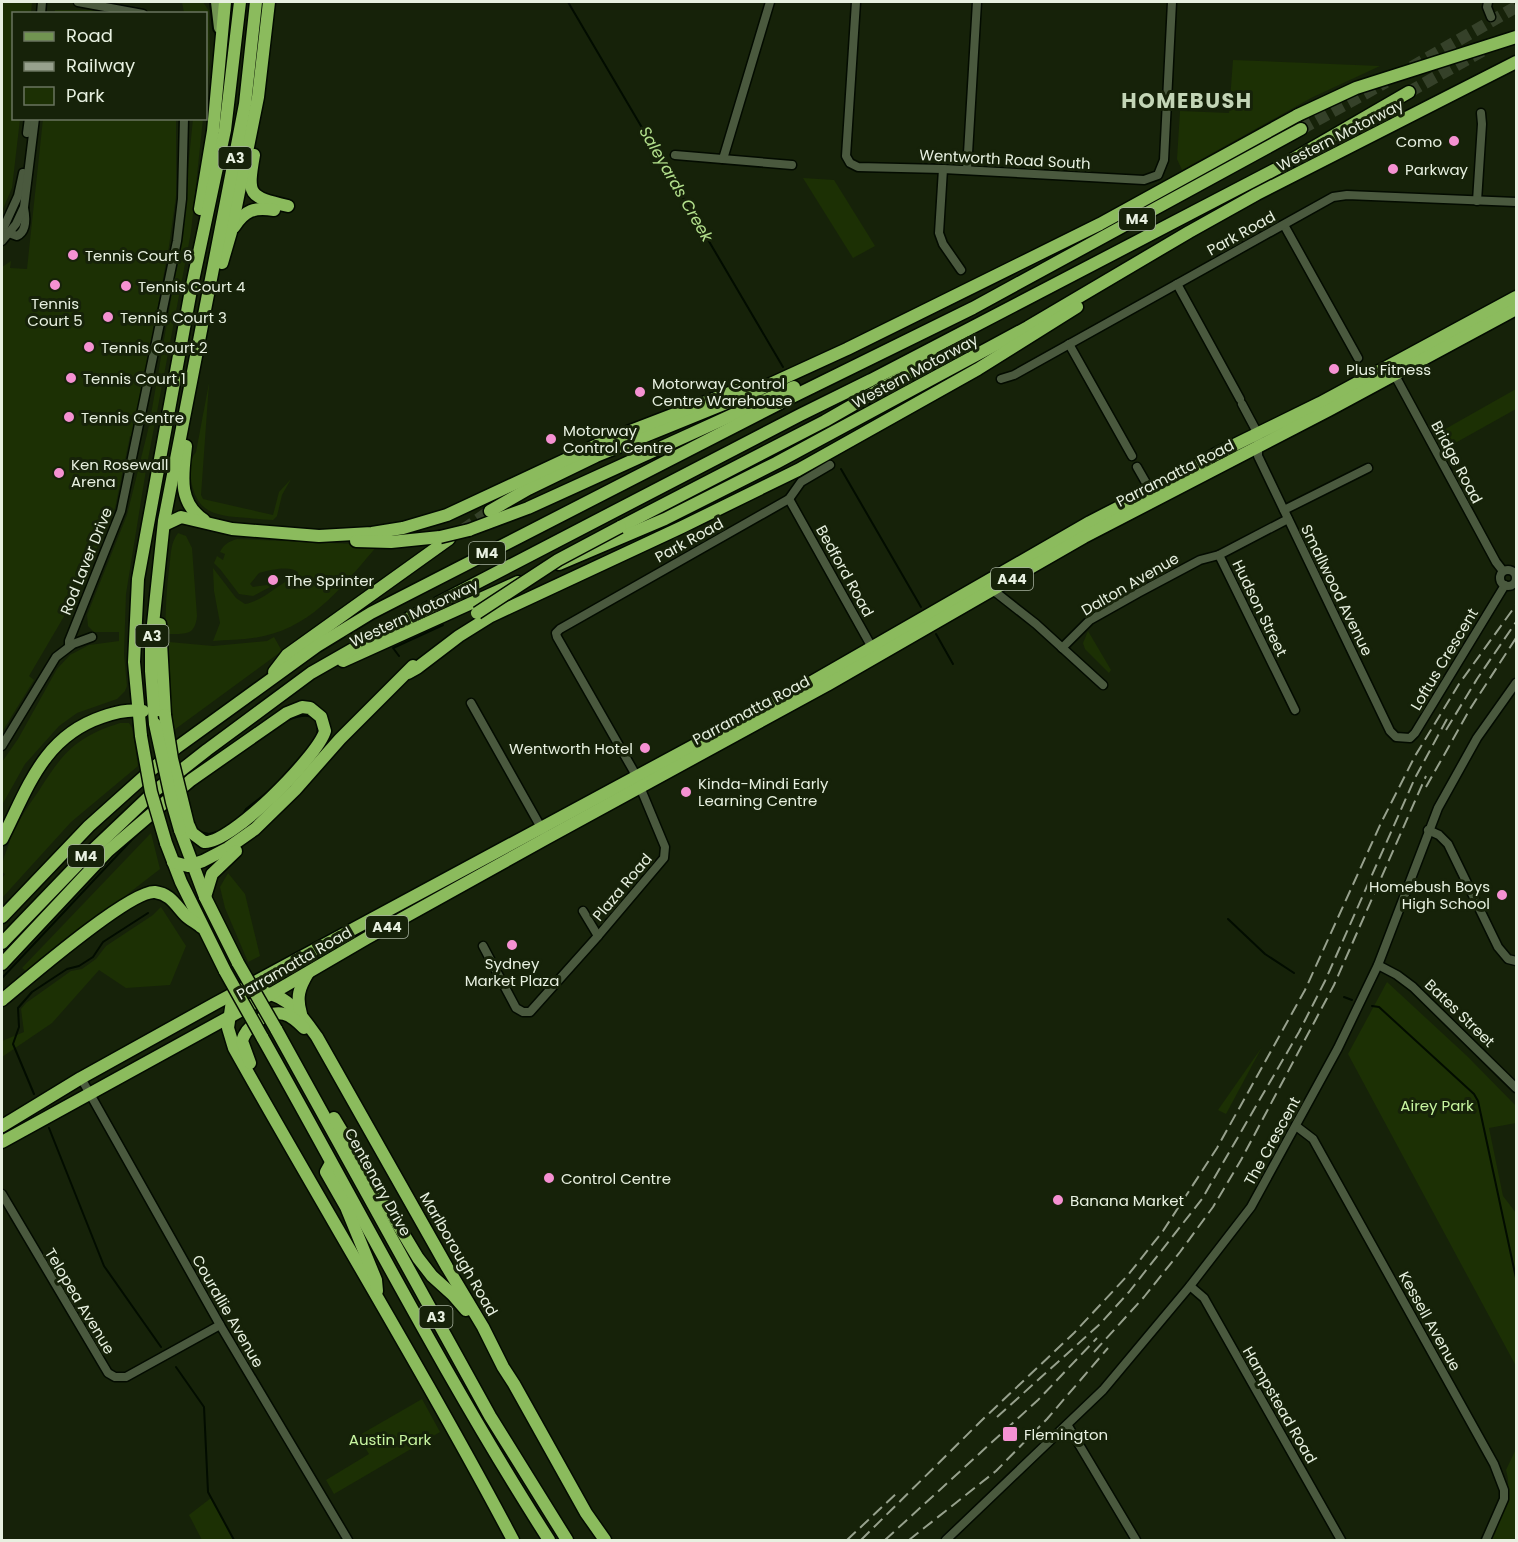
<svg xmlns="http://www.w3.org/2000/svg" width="1518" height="1542" font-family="Poppins,sans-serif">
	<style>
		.green { fill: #1c3004 }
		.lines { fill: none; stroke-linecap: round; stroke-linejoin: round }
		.stream { stroke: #020c00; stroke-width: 2 }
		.highway-tunnel { stroke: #354129; stroke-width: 12; stroke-dasharray: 12 6; stroke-linecap: butt }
		.minor-casing { stroke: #030b00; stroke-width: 11 }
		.major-casing { stroke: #030b00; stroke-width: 14 }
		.highway-casing { stroke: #030b00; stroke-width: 15 }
		.minor { stroke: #4a593e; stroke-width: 8 }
		.major { stroke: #719451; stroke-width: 10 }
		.highway { stroke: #8bbb5d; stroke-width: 12 }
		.rail { stroke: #97a18d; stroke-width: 2; stroke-dasharray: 12 6; stroke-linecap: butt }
		.highway-bridge-casing { stroke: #030b00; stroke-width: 15; stroke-linecap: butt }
		.highway-bridge { stroke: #8bbb5d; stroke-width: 12 }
		.poi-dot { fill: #f591d2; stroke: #162209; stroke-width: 2 }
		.labels { text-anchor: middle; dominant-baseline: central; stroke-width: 6; stroke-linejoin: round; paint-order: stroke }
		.shield { fill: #162209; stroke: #a8b2a0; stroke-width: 1.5 }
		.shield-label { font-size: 14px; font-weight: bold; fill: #e7f0e0 }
		.street-label { font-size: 15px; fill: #e7f0e0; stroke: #162209 }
		.poi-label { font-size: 15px; fill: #e7f0e0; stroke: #162209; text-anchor: start }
		.park-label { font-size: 15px; fill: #c7f4a0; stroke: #162209 }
		.water-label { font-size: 16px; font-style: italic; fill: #b3e08c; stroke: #162209 }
		.district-label { font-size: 21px; font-weight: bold; letter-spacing: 1.5px; fill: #c3d5b6; stroke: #162209 }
	</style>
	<rect width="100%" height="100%" fill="#162209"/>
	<g class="green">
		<polygon points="2,2 32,2 31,13 14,14 14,118 20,119 12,188 2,211"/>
		<polygon points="182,2 203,2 209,11 210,58 206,100 206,14 184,13"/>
		<polygon points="55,10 98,10 114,13 54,13"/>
		<polygon points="1233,60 1380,66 1311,98 1182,170 1177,159 1180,111 1229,113"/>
		<polygon points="43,119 176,119 176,196 169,246 134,435 133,437 130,436 115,508 90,564 84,568 86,577 83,584 29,676 34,680 2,732 2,267 11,261 10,268 27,269"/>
		<polygon points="193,119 203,119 191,232 146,470 126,594 124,654 127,686 125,691 117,699 77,713 59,726 25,764 2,805 2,762 18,739 57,669 70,655 89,645 119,641 119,632 94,632 88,626 87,615 127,515 149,426 180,248"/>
		<polygon points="803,178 834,180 875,246 853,258"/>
		<path d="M209,383L201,495L203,499L273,515L279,492L291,479L282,495L277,516L273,520C265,520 257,519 249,518C218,516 196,515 191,479C189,470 190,459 196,452Z"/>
		<polygon points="1516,389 1516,409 1448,447 1440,432"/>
		<path d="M178,533L186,536L192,548L197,616C195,635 187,634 169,634V642L213,646L267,641L274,637L282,651L170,733C167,678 162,624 169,569C171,557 170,543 178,533Z"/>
		<path d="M237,539L378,545C346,582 315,625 264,636C247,640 229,640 213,641L220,623L214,591L213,568L236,598L245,604C265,600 278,584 296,576L298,572C289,565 270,570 259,573L250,584L253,587L267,585L270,587L253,596L239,594L220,569L214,563L217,556L223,560L225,554L220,552C224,544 228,542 237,539Z"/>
		<polygon points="1088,631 1111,670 1109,673 1085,649 1083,643"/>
		<path d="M120,723H129L132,728L138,766L71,822L2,898V879L5,874L2,872C1,858 9,849 11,835C19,820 28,806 38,792C62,754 75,737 120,723Z"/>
		<polygon points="151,833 160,869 27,972 22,968"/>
		<polygon points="228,873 245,894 260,956 248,962 225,908 220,887"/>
		<polygon points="161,907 186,946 170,985 126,988 99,970 52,1023 2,1057 2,1041 24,1032 21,1009 26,1003 71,971 82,969 96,959 106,946 153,915"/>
		<polygon points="1387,982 1468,1057 1516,1106 1516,1123 1489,1128 1503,1196 1516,1213 1516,1366 1348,1054"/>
		<polygon points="1262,1047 1226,1114 1218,1110"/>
		<polygon points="422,1399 440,1432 334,1494 326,1480 369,1454 358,1436"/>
		<path d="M1516,1449V1540H1490C1499,1514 1514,1500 1506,1470Z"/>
		<polygon points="211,1498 234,1540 202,1540 189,1515"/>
	</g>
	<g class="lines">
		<g class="stream">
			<polyline points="568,2 783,367"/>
			<polyline points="841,469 921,607"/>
			<polyline points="936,634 953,664"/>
			<polyline points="399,656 393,648 443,625"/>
			<path d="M288,720C303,714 321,711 317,735"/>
			<polyline points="279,781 305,752"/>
			<polyline points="185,793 199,781"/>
			<polyline points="242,816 246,809 273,788"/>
			<polyline points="200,832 209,834 217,832"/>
			<polyline points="1228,919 1265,954 1294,973"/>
			<polyline points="2,978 140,831"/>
			<polyline points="1344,997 1352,1000"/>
			<polyline points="1372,1006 1379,1007 1474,1094 1478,1101 1516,1278"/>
			<polyline points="34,1094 13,1044 19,1027 18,1008 32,992 67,969 79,966 93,957 103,942 148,913"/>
			<polyline points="49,1128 104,1266 161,1347"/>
			<polyline points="176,1367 204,1407 208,1492 234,1540"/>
		</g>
		<g class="highway-tunnel">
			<polyline points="1412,67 1516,7"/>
			<polyline points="1409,92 1482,51"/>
			<polyline points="1301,129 1386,82"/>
			<polyline points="463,530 490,511"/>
		</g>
		<defs>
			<g id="minor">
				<polyline points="78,2 143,14"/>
				<polyline points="856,2 846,156 850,163 858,167 943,169 1144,180 1158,175 1164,160 1172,2"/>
				<polyline points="1488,2 1487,7 1491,17"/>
				<polyline points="41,14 42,2"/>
				<polyline points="27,133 29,118"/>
				<polyline points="675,155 792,165"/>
				<polyline points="723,159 770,2"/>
				<polyline points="943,169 939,233 943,244 961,270"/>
				<polyline points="967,170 977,2"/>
				<polyline points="1477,201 1482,124 1481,113"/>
				<polyline points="1284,225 1358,358"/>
				<polyline points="2,231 18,196 23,173"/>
				<path d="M6,232L17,236C27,231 26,218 24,208"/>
				<polyline points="2,241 16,224 24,207 35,118"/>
				<polyline points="1177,284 1240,399"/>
				<polyline points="1069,344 1132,456"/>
				<polyline points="1392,370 1496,562 1503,571"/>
				<polyline points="1001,379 1014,375 1333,197 1347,195 1516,202"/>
				<polyline points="1242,404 1258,434 1258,456 1390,731 1396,737 1410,738 1415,733 1505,585"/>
				<polyline points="1137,467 1153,495"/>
				<polyline points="789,499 874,651"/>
				<polyline points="1284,510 1368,468"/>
				<polyline points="1219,555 1295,710"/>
				<circle cx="1508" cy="578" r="8"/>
				<polyline points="989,587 1036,624 1103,685"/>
				<polyline points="69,646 69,641 121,511 177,241 182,199 184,118"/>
				<polyline points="1062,648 1090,620 1138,593 1200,560 1219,555 1288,519"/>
				<polyline points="471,703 543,831"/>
				<polyline points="2,746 56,657 73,644 92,637"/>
				<polyline points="1428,830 1439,835 1448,844 1498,947 1508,959 1516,961"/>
				<polyline points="598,936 664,858 665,847 633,770 557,637 556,633 560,629 789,499 801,482 830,465"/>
				<polyline points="483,946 516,1008 523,1012 530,1012 598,936 583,911"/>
				<polyline points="1378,965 1397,975 1413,987 1516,1088"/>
				<polyline points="81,1078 220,1325 348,1540"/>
				<polyline points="1296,1126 1313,1139 1494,1464 1504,1490 1504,1499 1486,1540"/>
				<polyline points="2,1194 108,1373 115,1377 126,1377 220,1325"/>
				<polyline points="1190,1286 1204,1298 1341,1540"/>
				<polyline points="1068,1426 1136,1540"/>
				<polyline points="946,1540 1103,1390 1190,1286 1251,1207 1338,1048 1378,965 1438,808 1477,738 1516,683"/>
			</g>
			<polyline id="major" points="216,2 219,28"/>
			<g id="highway">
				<path d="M254,155C247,195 248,197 288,206"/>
				<polyline points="200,209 213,131 225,2"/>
				<path d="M234,227C245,210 254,207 274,210"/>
				<polyline points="222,263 231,232 258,97 269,2"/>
				<path d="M186,446C183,474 177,502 204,520"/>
				<polyline points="490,511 528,489 596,456 751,393 847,349 1100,224 1298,115"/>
				<polyline points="164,525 181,517 232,529 319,536 372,533 403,528 447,515 612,438 737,390"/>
				<polyline points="620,527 825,421 914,370 931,354"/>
				<polyline points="469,530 528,508 794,387"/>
				<polyline points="356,541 391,542 440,537"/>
				<polyline points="559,564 665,519 776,463 1028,327 1189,232 1257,194 1516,62"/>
				<polyline points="160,624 165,715"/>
				<polyline points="343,661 518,582"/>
				<polyline points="274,672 287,655 449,539"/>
				<polyline points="408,673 417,668 459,636 491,616 682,527 798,470 978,369 1077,307"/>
				<polyline points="155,724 151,671 151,643 164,521 245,104 256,2"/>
				<polyline points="141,736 134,662 138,579 191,290 225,130 240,2"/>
				<polyline points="180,830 205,897 238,963"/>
				<path d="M2,839C28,788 43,737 102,717C116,712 128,709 143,711"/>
				<polyline points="166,843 181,882 225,971"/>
				<polyline points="173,862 188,866 203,861 228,848 255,829 295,790 340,739 413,666"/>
				<polyline points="205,897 212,874 236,851"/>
				<polyline points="2,917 89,826 176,748 317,646 371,613 790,398 973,308 1301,129"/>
				<polyline points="2,943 79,863 156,790 207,750 311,673 388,629 800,415 871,380 1276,169 1409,92"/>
				<path d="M2,964L108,851L191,780L287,713L302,707L310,708L321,717L325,731C318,756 230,845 204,842L192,833L188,824"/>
				<path d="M266,993C290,997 304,1019 317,1037L447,1267L483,1327L503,1367L514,1384L586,1513L605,1540"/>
				<path d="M233,994L228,1028L234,1048C326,1212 425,1374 513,1540"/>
				<path d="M2,1000C25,981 130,890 155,892C171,894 176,906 186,916C190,920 197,923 201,927"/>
				<path d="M301,1014C296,997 299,988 308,973"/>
				<polyline points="276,1029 490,1416 567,1540"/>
				<path d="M262,1037C357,1205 445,1378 549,1540"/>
				<path d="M250,1063L242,1041C246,1026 268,1010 284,1014C292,1016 299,1023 304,1028"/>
				<polyline points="334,1118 418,1258 432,1276 453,1295 466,1310"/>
				<polyline points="2,1126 81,1078 216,1003 810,683 1090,522 1170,481 1216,454 1320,403 1516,297"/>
				<polyline points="2,1142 271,994 367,938 547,838 827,685 1084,537 1329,410 1516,309"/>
				<polyline points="331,1163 326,1172 346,1207 376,1280 377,1291"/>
			</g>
		</defs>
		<use href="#minor" class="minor-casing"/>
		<use href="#major" class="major-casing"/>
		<use href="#highway" class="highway-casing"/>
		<use href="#minor" class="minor"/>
		<use href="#major" class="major"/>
		<use href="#highway" class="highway"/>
		<g class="rail">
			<polyline points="1446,730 1477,679 1516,622"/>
			<polyline points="1426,787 1470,709 1516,638"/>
			<polyline points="1094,1352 1144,1297 1180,1252 1213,1207 1241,1160 1334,985 1426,776"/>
			<polyline points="997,1417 1100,1324 1129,1292 1202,1199 1299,1032 1325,981 1415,778 1447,719"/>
			<polyline points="847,1540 899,1491"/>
			<polyline points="861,1540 980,1422 1074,1333 1128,1275 1163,1231 1217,1148 1305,990 1381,823 1415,756 1459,684 1516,605"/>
			<polyline points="885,1540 1038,1400 1097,1338"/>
			<polyline points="909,1540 996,1471 1047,1419 1108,1348"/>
		</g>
		<defs>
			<g id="highway-bridge">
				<polyline points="1298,115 1356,88 1516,37"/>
				<polyline points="440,537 469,530"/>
				<polyline points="477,613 558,560 620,527"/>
				<polyline points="165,715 172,759 188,824"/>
				<polyline points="155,724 172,802 180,830"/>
				<polyline points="141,736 151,792 166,843"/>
				<polyline points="238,963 276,1029"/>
				<polyline points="225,971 262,1037"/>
			</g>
		</defs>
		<use href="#highway-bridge" class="highway-bridge-casing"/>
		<use href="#highway-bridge" class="highway-bridge"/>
	</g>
	<g class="poi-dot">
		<circle cx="1454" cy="141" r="6"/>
		<circle cx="1393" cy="169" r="6"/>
		<circle cx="73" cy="255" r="6"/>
		<circle cx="55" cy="285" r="6"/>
		<circle cx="126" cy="286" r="6"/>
		<circle cx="108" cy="317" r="6"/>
		<circle cx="89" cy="347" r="6"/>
		<circle cx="1334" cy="369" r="6"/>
		<circle cx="71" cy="378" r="6"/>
		<circle cx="640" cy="392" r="6"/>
		<circle cx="69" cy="417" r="6"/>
		<circle cx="551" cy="439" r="6"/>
		<circle cx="59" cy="473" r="6"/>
		<circle cx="273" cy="580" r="6"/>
		<circle cx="645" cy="748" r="6"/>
		<circle cx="686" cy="792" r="6"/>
		<circle cx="1502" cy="895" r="6"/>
		<circle cx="512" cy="945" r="6"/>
		<circle cx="549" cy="1178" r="6"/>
		<circle cx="1058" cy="1200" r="6"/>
		<rect x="1002" y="1426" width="16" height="16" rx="3"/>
	</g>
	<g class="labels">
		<g class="shield">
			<rect x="218.5" y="147" width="33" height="22" rx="4.5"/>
			<rect x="1119" y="208" width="36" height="22" rx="4.5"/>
			<rect x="469" y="542" width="36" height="22" rx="4.5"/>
			<rect x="991" y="568" width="42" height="22" rx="4.5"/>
			<rect x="135.5" y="625" width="33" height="22" rx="4.5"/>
			<rect x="68" y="845" width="36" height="22" rx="4.5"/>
			<rect x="366" y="916" width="42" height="22" rx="4.5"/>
			<rect x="419.5" y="1306" width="33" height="22" rx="4.5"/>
		</g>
		<g class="shield-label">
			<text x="235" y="158">A3</text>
			<text x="1137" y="219">M4</text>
			<text x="487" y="553">M4</text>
			<text x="1012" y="579">A44</text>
			<text x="152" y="636">A3</text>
			<text x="86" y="856">M4</text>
			<text x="387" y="927">A44</text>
			<text x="436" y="1317">A3</text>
		</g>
		<g class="street-label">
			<text transform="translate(1340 135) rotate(-27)">Western Motorway</text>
			<text transform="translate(1005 159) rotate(3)">Wentworth Road South</text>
			<text transform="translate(1241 233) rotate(-29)">Park Road</text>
			<text transform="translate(915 371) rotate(-28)">Western Motorway</text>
			<text transform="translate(1457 462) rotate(62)">Bridge Road</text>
			<text transform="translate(1175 473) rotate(-27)">Parramatta Road</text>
			<text transform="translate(689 540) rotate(-29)">Park Road</text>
			<text transform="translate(86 561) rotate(-68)">Rod Laver Drive</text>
			<text transform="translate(845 571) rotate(61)">Bedford Road</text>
			<text transform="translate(1130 584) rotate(-30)">Dalton Avenue</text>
			<text transform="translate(1337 590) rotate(64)">Smallwood Avenue</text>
			<text transform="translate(1260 608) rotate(64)">Hudson Street</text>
			<text transform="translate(414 613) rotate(-25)">Western Motorway</text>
			<text transform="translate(1444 659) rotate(-59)">Loftus Crescent</text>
			<text transform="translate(751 710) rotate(-28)">Parramatta Road</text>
			<text transform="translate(622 887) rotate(-50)">Plaza Road</text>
			<text transform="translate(294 963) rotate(-30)">Parramatta Road</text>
			<text transform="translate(1460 1013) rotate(44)">Bates Street</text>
			<text transform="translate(1272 1141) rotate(-61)">The Crescent</text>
			<text transform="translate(378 1182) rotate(61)">Centenary Drive</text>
			<text transform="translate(459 1254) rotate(60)">Marlborough Road</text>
			<text transform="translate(80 1301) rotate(59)">Telopea Avenue</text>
			<text transform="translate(228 1311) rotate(60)">Courallie Avenue</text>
			<text transform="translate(1430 1321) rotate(61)">Kessell Avenue</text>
			<text transform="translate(1280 1405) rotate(60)">Hampstead Road</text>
		</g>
		<g class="poi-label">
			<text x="1442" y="141" text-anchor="end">Como</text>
			<text x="1405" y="169">Parkway</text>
			<text x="85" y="255">Tennis Court 6</text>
			<text x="138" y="286">Tennis Court 4</text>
			<text x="55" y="303" text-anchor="middle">Tennis<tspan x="55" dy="17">Court 5</tspan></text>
			<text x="120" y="317">Tennis Court 3</text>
			<text x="101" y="347">Tennis Court 2</text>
			<text x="1346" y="369">Plus Fitness</text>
			<text x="83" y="378">Tennis Court 1</text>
			<text x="652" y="383">Motorway Control<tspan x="652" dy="17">Centre Warehouse</tspan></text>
			<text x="81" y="417">Tennis Centre</text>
			<text x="563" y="430">Motorway<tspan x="563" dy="17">Control Centre</tspan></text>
			<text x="71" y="464">Ken Rosewall<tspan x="71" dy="17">Arena</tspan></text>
			<text x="285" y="580">The Sprinter</text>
			<text x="633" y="748" text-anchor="end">Wentworth Hotel</text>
			<text x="698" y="783">Kinda-Mindi Early<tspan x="698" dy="17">Learning Centre</tspan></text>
			<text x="1490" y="886" text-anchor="end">Homebush Boys<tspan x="1490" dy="17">High School</tspan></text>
			<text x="512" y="963" text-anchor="middle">Sydney<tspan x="512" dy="17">Market Plaza</tspan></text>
			<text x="561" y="1178">Control Centre</text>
			<text x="1070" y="1200">Banana Market</text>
			<text x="1024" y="1434">Flemington</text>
		</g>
		<g class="park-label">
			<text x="1437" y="1105">Airey Park</text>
			<text x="390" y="1439">Austin Park</text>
		</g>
		<g class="water-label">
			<text transform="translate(676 184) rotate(60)">Saleyards Creek</text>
		</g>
		<g class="district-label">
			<text x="1187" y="100">HOMEBUSH</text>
		</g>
	</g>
	<rect width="1518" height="1542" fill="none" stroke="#e7f0e0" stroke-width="6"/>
	<rect x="12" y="12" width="195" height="108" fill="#162209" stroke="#6a745f" stroke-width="1.5"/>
	<rect x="24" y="32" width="30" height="9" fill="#719451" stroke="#6a745f" stroke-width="1.5"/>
	<text x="66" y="42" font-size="18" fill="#e7f0e0">Road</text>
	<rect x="24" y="62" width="30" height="9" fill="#97a18d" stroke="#6a745f" stroke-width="1.5"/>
	<text x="66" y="72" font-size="18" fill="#e7f0e0">Railway</text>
	<rect x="24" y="87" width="30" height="18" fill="#1c3004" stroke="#6a745f" stroke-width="1.5"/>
	<text x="66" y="102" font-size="18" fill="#e7f0e0">Park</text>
</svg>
